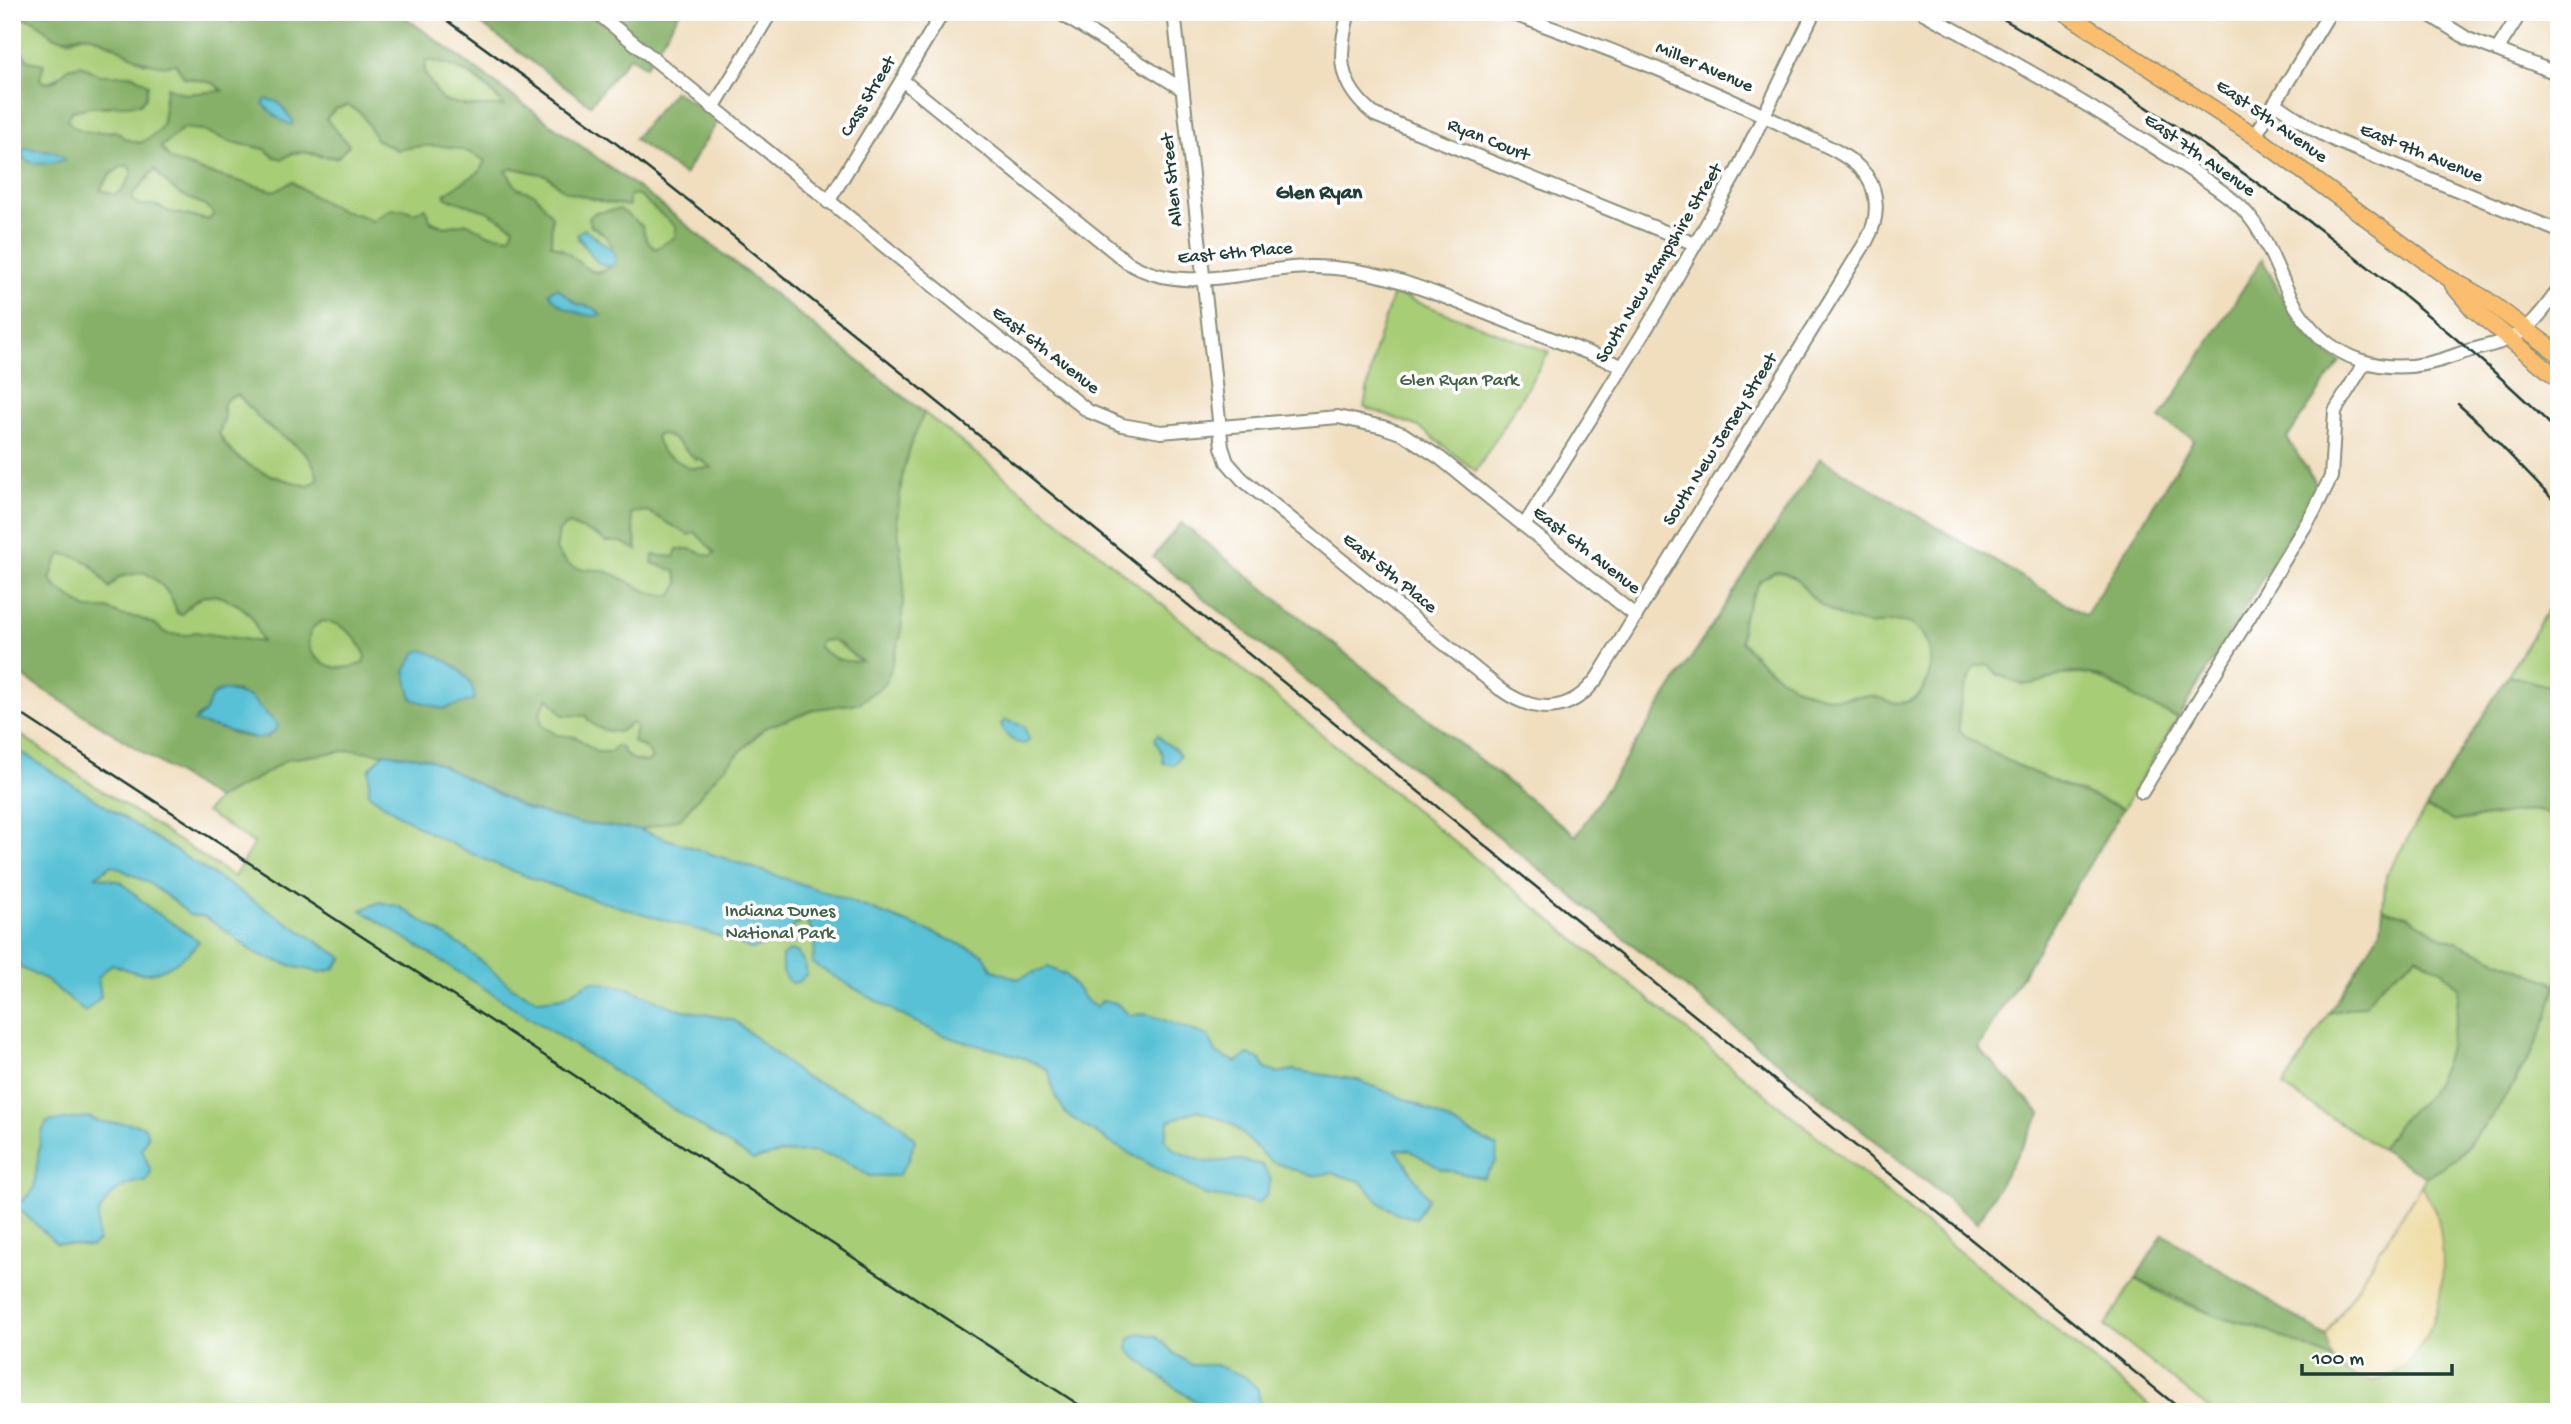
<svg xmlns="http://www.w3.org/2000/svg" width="2571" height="1424" font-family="'Gochi Hand',sans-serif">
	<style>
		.green { fill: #a8cd77; stroke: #648556; stroke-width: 2 }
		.forest { fill: #86b068; stroke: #52764e; stroke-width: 2; fill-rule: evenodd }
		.sand { fill: #eeda9e; stroke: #868c69; stroke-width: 2 }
		.water { fill: #59c1d6; stroke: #3c7f85; stroke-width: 2 }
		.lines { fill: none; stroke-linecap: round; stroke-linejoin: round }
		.minor-casing { stroke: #888e7a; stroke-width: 16 }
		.major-casing { stroke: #888e7a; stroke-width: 19 }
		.minor { stroke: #fff; stroke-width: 12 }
		.major { stroke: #fbbd6e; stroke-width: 16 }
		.rail { stroke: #1f3d34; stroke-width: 2.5 }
		.labels { text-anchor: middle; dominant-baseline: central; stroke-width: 7; stroke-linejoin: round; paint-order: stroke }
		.street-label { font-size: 19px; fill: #1f3d34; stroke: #fff }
		.park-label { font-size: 19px; fill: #416145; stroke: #fff }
		.neighbourhood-label { font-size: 21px; font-weight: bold; fill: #1f3d34; stroke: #fff }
	</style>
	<rect width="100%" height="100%" fill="#fff"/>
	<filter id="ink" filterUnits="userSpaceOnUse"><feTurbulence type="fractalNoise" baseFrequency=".0143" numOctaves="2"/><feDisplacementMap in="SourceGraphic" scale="14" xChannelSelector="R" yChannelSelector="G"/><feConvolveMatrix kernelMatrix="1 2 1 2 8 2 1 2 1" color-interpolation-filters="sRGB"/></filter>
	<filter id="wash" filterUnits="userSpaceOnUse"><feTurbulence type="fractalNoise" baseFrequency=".00686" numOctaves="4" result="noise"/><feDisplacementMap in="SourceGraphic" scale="28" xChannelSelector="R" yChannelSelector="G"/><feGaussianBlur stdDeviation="1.57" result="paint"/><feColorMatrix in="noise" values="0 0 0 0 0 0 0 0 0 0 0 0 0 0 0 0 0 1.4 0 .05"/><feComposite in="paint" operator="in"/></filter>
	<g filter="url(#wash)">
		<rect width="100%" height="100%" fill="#f0debf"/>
		<g class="green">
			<path d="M18,18L38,21L52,36L70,40L88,34L126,51L144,63L176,64L184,77L213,83L224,91L185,94L164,99C165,125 164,131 140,143L125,139L116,131C98,133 78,135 66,120L72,111L90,107H110L99,75C62,55 73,78 42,83L22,52L12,48V21Z"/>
			<path d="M426,60C464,65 479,80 505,106H468L441,100L424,72Z"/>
			<path d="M348,105L362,114L376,139L397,150C425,143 461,143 485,161L479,172L445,194L446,198L487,211L514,227L511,237L487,234L467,223L445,227L403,209H393L371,221C362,214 354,215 344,211C325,204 309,194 293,182L275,191L205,172L171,160L161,147L183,128L203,130L231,142L265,149L274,157L302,151L321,157L349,145L326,119L335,109Z"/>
			<polygon points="122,166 129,166 132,174 123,189 115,195 100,190 110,175"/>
			<path d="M513,168L546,175L565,191L604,202L629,206V196L637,194L652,206L656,201L984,460L2157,1412H12V729L89,782L234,877L254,843L206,812L217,799L258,778L288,759L309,756L641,225L620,210L591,226C602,232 612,237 613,251L601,243L596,236L578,239C589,249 594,267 612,266C586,282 575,256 551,244V216L535,195L517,188L505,170Z"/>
			<path d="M155,169C172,197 201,195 214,214L209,220L170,212L155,205H139L132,200L133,195Z"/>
			<polygon points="1393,293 1549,352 1476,471 1419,427 1364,407 1375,350"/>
			<path d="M238,395C247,404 255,415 265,424C286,442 313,448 318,479L308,486C275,478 234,467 219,433L225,416C221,404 224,397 238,395Z"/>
			<path d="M62,554L74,555L119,577L144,572C161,582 172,593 177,613L207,594L218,595L241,606L252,618L262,642L195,632L188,635L167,634L156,625L139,618L121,615L107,609H87L56,587L50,579L56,562Z"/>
			<path d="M1774,572C1800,572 1799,586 1815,600C1822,606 1836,608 1844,612C1854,615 1869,624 1879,624C1883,624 1886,621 1890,621C1896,620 1910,623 1915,627C1939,642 1934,694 1906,702C1894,706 1882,697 1870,696C1858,694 1846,700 1833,698C1796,694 1764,669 1741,641L1742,621L1749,603L1760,581Z"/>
			<polygon points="2548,609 2559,620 2559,689 2508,675"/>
			<path d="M322,621C342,621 360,639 366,657L363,664C353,667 340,670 330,666C307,658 299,634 322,621Z"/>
			<path d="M1988,665L1999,676L2046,681L2061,675L2090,674L2178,718L2123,809C2068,785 2007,767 1959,731C1957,708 1964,686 1975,667Z"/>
			<path d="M2426,808L2456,821L2531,810L2559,815V1412H2213L2105,1326L2135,1279C2159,1294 2191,1308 2219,1316C2262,1330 2313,1339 2346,1372L2436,1212L2421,1185C2430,1170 2446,1166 2459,1156C2467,1149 2473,1139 2480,1131C2516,1087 2543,1039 2556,984L2436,934L2408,916L2383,909L2386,875Z"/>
			<polygon points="2417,956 2443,971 2459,988 2456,1017 2445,1063 2428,1096 2401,1120 2381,1149 2283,1087 2329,1013 2365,1005 2380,986"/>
		</g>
		<g class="forest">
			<path d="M12,12H213L233,22L228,12H398L656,201L924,413L913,439L903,471L897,518L904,585L901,635L886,683L859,703L817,709L764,728L717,775L681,818L640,830L578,823L527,809L427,758L351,750L288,759L258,778L217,799L12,670V48L22,52L29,61L44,64L40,78L43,83L55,81L68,68L81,65L99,75H133L148,84L146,97L140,104L90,107L72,111L67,120C78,135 99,133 116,131L125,139L140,143C175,126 159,118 167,87L185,94L223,91L213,83L184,77L176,64C144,72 121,44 91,36C79,32 69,43 54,36C40,30 33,9 12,21ZM426,60C458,64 485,79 504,106H468L442,100L424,72ZM348,105L362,114L376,139L397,150C425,143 461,143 485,161L479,172L444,194L446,198L487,211L514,227L510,237L487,234L468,223L445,227L431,223L426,208L414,213L403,209H392L371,221C363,214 355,215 346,212C326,205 309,194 292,182L274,191L205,172L171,160L161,147L183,128L203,130L231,142L265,149L274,157L283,159C299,145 318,157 337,158L349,145L326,119L335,109ZM122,166H129L132,174L123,189L115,195L100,190L110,175ZM513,168L546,175L565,191L604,202L629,206V196L637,194L676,227L675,237L655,249L646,239L642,226L620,209L594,213L589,218L591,226C611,237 609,240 616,260C597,288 583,263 566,252C562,249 556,246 551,244L552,216L535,194L517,188L506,171ZM155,169C162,179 169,187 180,194C192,201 206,202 214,214L209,220L170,212L155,205H139L132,200L133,195ZM238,395C247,404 255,415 265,424C286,441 313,448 318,479L308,486C275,478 234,467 219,433L225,416C221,404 224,397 238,395ZM658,434C673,434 686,450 696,460L698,458L712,468H690L662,452L656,438ZM647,511L689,535L695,532L715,553L710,556L690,549H677L674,557L653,555L652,563L675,571L679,583L672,595C641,597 631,578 604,571C596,568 585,571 577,568C566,565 562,558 556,550L559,531L569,524L596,535L606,542H621L637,550L631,513ZM62,554C88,557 96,568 109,588L119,577L144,572C161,582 172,593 177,613L181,615C196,598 206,589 228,600C237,604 245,608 251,616C256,623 258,634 262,642L195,632L188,635L167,634L156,625L139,618L121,615L107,609H87L56,587L50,579L56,562ZM322,621C342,621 360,639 366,657L363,663C353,667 340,670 330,666C308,658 299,634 322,621ZM833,640C844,645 851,656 862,661C844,663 831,659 818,646L821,641ZM225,690L238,692L268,737C244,742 219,727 196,718L206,711L215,693ZM548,697L563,715L586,716C593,729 606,731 619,732L632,723L636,726L633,742L647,749L652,758L648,762C634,761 627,759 620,746H616L611,752H597L576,737L558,735L542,726L540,713Z"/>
			<polygon points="465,12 680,12 645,67 630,56 590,105"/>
			<polygon points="674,91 719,119 684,175 634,139"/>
			<path d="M2262,259C2286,303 2295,334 2340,362L2287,438L2318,487L2178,718C2166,713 2154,708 2143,702C2127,693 2108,677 2090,674C2044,666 2034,707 1988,665L1975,667C1964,686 1957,708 1959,731C2007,767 2068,786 2123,809L1978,1048L2041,1114L1977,1223L1153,557L1181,523L1576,836L1820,458L2086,615L2194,439L2160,419ZM1774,572C1796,572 1801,586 1815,600C1822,607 1834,613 1842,617C1854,621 1866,626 1878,624C1891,622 1902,619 1914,626C1940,641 1935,693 1907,702C1895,706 1883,698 1871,696C1859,694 1846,700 1834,698C1796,694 1764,669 1741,641L1742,621L1749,603L1760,581Z"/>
			<polygon points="2508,675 2559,689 2559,815 2531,810 2456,821 2426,808"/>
			<polygon points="2383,909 2408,916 2436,934 2556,984 2548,1016 2532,1053 2496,1111 2459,1155 2426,1177 2381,1149 2401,1120 2428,1096 2445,1063 2456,1017 2459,988 2443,971 2417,956 2380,986 2365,1005 2329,1013 2381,930"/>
			<polygon points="2163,1234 2326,1336 2332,1359 2257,1326 2216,1316 2135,1279"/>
		</g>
		<path class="sand" d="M2421,1185C2429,1199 2438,1213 2440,1229C2446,1263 2443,1305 2427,1335C2412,1363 2382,1394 2351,1375C2344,1371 2335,1364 2332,1357C2329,1351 2328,1342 2326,1336Z"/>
		<g class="water">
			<polygon points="266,99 278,102 293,121 292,125 279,119 263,104"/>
			<path d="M26,148C39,151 58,148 65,160C51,163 33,168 22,157L23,151Z"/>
			<path d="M584,229L613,251L616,260L612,266C595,267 593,256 584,244C582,241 579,238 577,234Z"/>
			<path d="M557,288L577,304L594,308L601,315C587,319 555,307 549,292Z"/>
			<path d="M422,650C442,656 477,675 474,700L442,709L412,699L405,671L416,653Z"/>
			<path d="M225,690L250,697L278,725C275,734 267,737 259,739L194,722C197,718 204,715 206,710C211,696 210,695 225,690Z"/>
			<path d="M1005,720L1024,726L1029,740L1025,744C1012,743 1005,736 1001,724Z"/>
			<polygon points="1158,734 1163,741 1176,750 1180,756 1174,765 1163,763 1163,756 1155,739"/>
			<path d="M12,746L343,958L334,969L321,972L299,968L256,954L225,930L205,917L189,915L174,901L147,882L112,865L96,876L121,882L150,908L199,941C188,957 160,976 140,973C130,972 121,967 112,964L98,977L101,997L85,1012L45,979L21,968L12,953Z"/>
			<path d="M384,753L427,758L527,809L578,823L640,830L828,893L934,933L983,954L993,970L1017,979L1048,967L1066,975L1088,1002L1096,1007L1103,1000L1116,1003L1129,1015L1147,1014L1208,1036L1217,1054L1237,1062L1248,1054L1260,1059L1266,1069L1277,1073L1293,1070L1358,1080L1417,1104L1497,1147L1496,1162L1483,1178L1441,1169L1409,1150L1396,1149L1428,1198L1416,1218L1399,1214L1382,1205L1360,1181L1332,1173L1312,1176L1270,1161L1231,1123L1198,1110L1169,1121L1165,1139L1174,1150L1205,1162L1241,1160L1262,1165L1271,1180L1266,1196L1259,1203L1205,1195L1114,1145L1066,1114L1053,1091L1049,1071C1017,1049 976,1049 941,1034C897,1015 854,988 812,963C815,947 818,935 806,921L795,925L782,942L751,949L731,940C608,902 474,873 369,794V770Z"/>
			<polygon points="380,902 400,907 465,948 512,987 538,1000 563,997 592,981 628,988 675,1008 734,1020 802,1076 872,1106 902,1125 915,1140 909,1159 898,1176 869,1176 843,1160 813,1152 780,1153 753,1160 361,910"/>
			<path d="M790,951L797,952L805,964L807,974L798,982L791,983C782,976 781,967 782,956Z"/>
			<path d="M88,1117C109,1128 122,1118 145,1127L148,1136L142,1149L151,1172L146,1182C126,1180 107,1195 99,1214C96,1221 98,1233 98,1241L91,1247L56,1243L20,1210L12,1209V1202H22L34,1188L41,1134L47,1122Z"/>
			<path d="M1141,1333L1156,1336L1174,1353L1192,1365H1215L1244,1376L1258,1389L1260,1403L1251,1412C1241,1412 1228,1414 1218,1411C1192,1404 1148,1368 1128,1350L1130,1338Z"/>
		</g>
	</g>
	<g filter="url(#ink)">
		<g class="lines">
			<defs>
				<g id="minor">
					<polyline points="596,12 1088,411 1122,425 1161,432 1338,417 1383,427 1403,434 1440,458 1636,616"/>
					<polyline points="1058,12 1182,89"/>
					<path d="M1174,12L1222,447L1227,462L1242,479L1500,689C1536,715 1571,714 1598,677L1867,240C1878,220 1880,195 1866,175C1850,154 1821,144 1799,133C1705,85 1607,48 1508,12"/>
					<path d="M1349,12C1337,56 1337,85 1375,115L1695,244"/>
					<path d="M1922,12C2000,54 2077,97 2151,145C2179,163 2209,180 2234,201C2263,224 2274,264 2290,296C2324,363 2388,381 2456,355C2474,348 2494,346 2511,338C2531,329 2546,307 2559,289"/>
					<polyline points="2425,12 2468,39 2559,74"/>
					<polyline points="2497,50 2521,12"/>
					<path d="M902,80L1127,262C1183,297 1248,268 1309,267C1373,266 1424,289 1483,312C1529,330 1576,348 1622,366"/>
					<polyline points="2275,103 2313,129 2336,141 2559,231"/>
					<polyline points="713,108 771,12"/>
					<polyline points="2255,136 2330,12"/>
					<polyline points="828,202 943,12"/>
					<polyline points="1524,526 1662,303 1737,171 1814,12"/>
					<polyline points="2142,792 2313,513 2331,477 2335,411 2365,362"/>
				</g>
				<g id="major">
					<polyline points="2064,12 2255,136 2447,277 2487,300 2559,354"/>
					<polyline points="2453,285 2473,309 2559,379"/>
				</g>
			</defs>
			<use href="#minor" class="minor-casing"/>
			<use href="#major" class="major-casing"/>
			<use href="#minor" class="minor"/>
			<use href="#major" class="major"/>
			<g class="rail">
				<polyline points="435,12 613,141 707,215 2184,1412"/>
				<path d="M1991,12C2118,84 2238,165 2353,255C2424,311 2495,369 2559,433"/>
				<polyline points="2458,404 2480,424 2559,506"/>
				<polyline points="12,708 1090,1412"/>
			</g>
		</g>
	</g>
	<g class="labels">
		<g class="street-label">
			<text transform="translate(1704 68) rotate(23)">Miller Avenue</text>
			<text transform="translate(869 97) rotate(-59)">Cass Street</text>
			<text transform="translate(2271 122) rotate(35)">East 5th Avenue</text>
			<text transform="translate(1488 141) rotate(22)">Ryan Court</text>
			<text transform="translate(2421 154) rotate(22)">East 9th Avenue</text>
			<text transform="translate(2199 156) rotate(35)">East 7th Avenue</text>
			<text transform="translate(1173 180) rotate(-96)">Allen Street</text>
			<text transform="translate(1235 254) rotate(-5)">East 6th Place</text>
			<text transform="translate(1660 264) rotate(-59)">South New Hampshire Street</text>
			<text transform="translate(1045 351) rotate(38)">East 6th Avenue</text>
			<text transform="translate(1721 440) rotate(-58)">South New Jersey Street</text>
			<text transform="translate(1586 551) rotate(38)">East 6th Avenue</text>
			<text transform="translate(1389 574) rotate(39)">East 5th Place</text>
		</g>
		<g class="park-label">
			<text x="1459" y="381">Glen Ryan Park</text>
			<text x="780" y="912">Indiana Dunes<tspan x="780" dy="22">National Park</tspan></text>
		</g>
		<g class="neighbourhood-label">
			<text x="1319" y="194">Glen Ryan</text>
		</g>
	</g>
	<rect width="2571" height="1424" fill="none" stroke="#fff" stroke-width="42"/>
	<path d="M2302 1364v10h150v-10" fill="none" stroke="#1f3d34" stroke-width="3.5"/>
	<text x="2312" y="1364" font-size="21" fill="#1f3d34" stroke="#ffffff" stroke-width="5" paint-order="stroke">100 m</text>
</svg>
